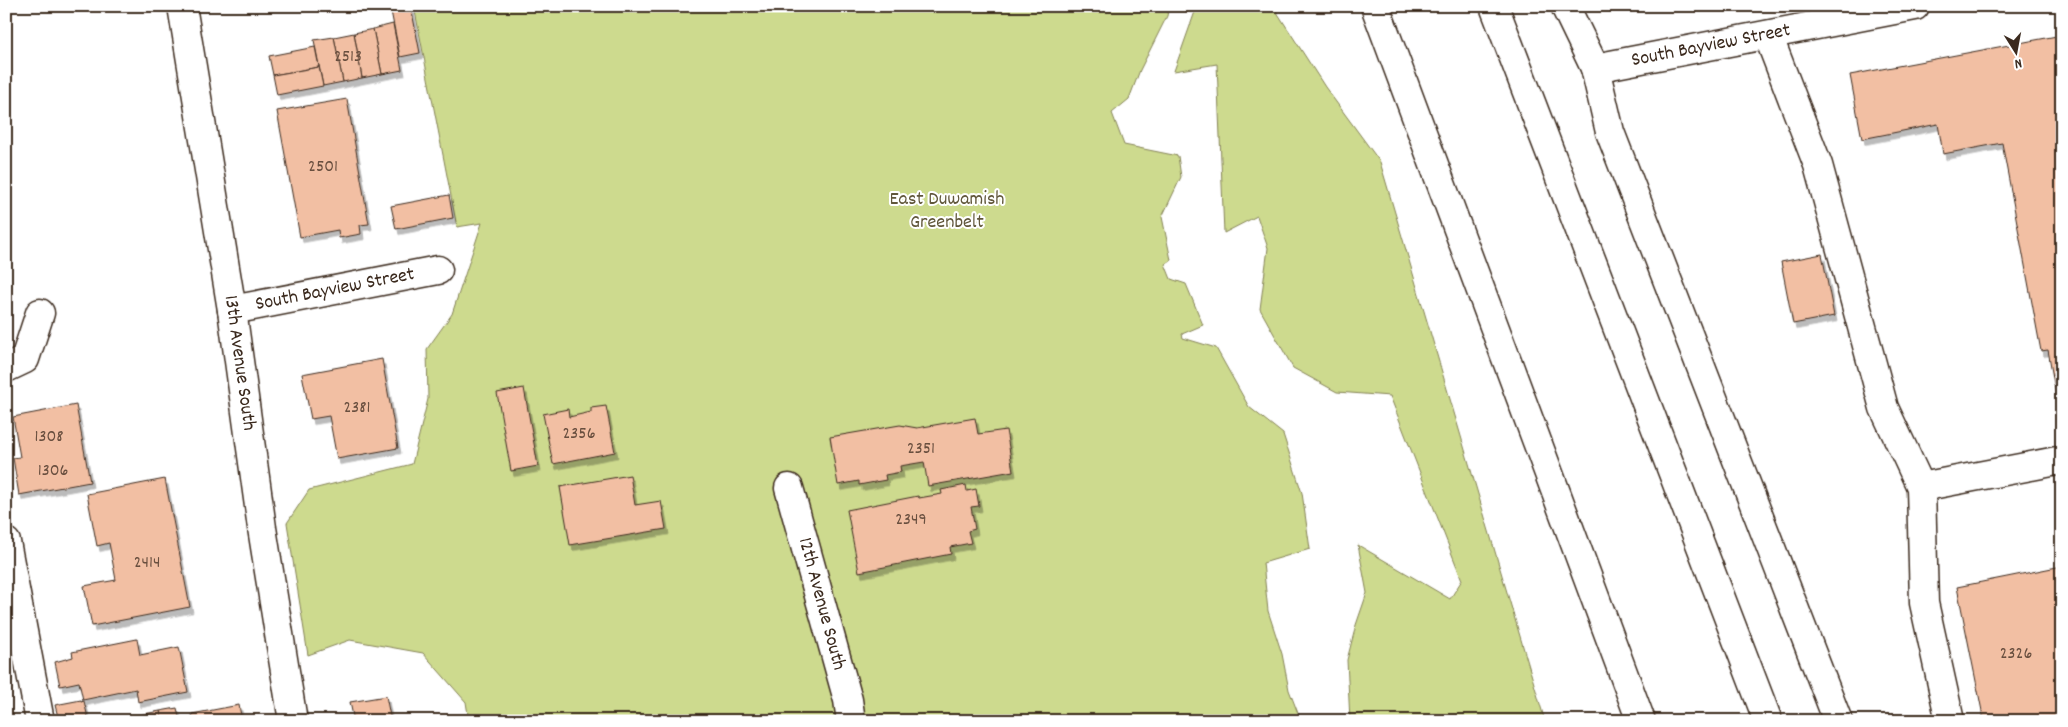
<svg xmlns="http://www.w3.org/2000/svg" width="2068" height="727" font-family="Dekko,sans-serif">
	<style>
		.green { fill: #cdda8e; stroke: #848256 }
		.building { fill: #f2bfa3; stroke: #3b2a1e; filter: url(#shadow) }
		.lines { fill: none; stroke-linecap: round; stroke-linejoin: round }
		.minor-casing { stroke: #3b2a1e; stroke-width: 31 }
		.highway-casing { stroke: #3b2a1e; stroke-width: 31 }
		.minor { stroke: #fff; stroke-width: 28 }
		.highway { stroke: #fff; stroke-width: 28 }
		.labels { text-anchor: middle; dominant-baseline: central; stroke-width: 4; stroke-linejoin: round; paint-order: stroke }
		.number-label { font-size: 18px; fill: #694f3f }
		.street-label { font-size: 20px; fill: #3b2a1e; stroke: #fff }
		.park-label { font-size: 20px; fill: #60563a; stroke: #fff }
	</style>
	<defs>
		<filter id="shadow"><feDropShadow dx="3" dy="5.5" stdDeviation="0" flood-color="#0004"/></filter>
	</defs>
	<rect width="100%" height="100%" fill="#fff"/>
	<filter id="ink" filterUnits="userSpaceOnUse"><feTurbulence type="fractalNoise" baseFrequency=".02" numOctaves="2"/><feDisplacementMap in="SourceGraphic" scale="10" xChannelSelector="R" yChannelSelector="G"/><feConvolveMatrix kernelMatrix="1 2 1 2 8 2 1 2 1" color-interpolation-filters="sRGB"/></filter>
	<g filter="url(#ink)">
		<g class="green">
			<polygon points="414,6 1169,6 1167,16 1140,70 1129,99 1112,113 1124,145 1178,156 1181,177 1162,217 1171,260 1165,264 1171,279 1186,284 1203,325 1182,334 1183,338 1216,348 1249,407 1283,434 1302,493 1310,549 1263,563 1268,611 1282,654 1289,690 1301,721 469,721 466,702 423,653 350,640 308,655 287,523 309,490 412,464 428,399 427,349 452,314 482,223 457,227"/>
			<polygon points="1197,6 1273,6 1325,87 1380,162 1545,721 1350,721 1347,660 1356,625 1367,593 1358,545 1450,599 1462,580 1390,396 1337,392 1293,368 1260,309 1268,248 1257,216 1224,233 1217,64 1174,71"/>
		</g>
		<g class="building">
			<polygon points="411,7 420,53 400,57 391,11"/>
			<polygon points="393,24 402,70 382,74 373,29"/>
			<polygon points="373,29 382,74 362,78 354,33"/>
			<polygon points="354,33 362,78 343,82 334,37"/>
			<polygon points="2062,35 2062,411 2059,412 2048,350 2041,351 2002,143 1943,154 1938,124 1862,139 1850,75"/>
			<polygon points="334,37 343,82 323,86 314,40"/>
			<polygon points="315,47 319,67 273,75 269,56"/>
			<polygon points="319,67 323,86 277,95 273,75"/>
			<polygon points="347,99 369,224 360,225 361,234 339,238 338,230 300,237 277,111"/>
			<polygon points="449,195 453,218 396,229 391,206"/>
			<polygon points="1822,254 1834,316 1793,324 1781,262"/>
			<polygon points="382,359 398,448 337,459 329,416 311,419 302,374"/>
			<polygon points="524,388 538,466 511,471 497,393"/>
			<polygon points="76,405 90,482 19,495 13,458 20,457 13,417"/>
			<polygon points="606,406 615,452 553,464 543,414 568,409 569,417 591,412 591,408"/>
			<polygon points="975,418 978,434 1006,430 1013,471 928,486 924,462 900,466 901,472 885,475 886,480 859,485 859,481 838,485 830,437 900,425 917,428"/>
			<polygon points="630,475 635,505 661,501 666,529 570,545 560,487"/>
			<polygon points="165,479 190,607 92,626 84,586 116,580 109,543 97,546 87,494"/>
			<polygon points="966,485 967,491 976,489 979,506 971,507 975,529 968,531 971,543 950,547 951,554 859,572 847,510 918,496 919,498 942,494 941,490"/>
			<polygon points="2062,566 2062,721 1984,721 1957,587"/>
			<polygon points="137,639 140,655 179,647 188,692 138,702 136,689 83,700 79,682 60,686 55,662 73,657 72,652"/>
			<polygon points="386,696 391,721 354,721 350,702"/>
			<polygon points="81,700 81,702 84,701 88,718 77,721 59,721 55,705"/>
			<polygon points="239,705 242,721 193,721 192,714"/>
			<polygon points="177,708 180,721 162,721 160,711"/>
			<polygon points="160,711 162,721 140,721 139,715"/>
			<polygon points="139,715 140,721 121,721 120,719"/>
		</g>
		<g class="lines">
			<defs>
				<g id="minor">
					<polyline points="182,6 232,310 262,528 293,721"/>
					<polyline points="1565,6 1595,68 1610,132 1838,721"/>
					<polyline points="1768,35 1818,165 1884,408 1921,487 1924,603 1950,721"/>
					<polyline points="1595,68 1915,6"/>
					<polyline points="232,310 438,270"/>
					<polyline points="6,368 25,359 40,313"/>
					<polyline points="1921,487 2062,460"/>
					<polyline points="789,488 848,700 851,721"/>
					<polyline points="6,542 40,721"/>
				</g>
				<g id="highway">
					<polyline points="1375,6 1641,721"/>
					<polyline points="1494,6 1768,721"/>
				</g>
			</defs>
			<use href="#minor" class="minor-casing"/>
			<use href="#highway" class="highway-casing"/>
			<use href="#minor" class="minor"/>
			<use href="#highway" class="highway"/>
		</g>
	</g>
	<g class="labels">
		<g class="number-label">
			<text x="348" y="57">2513</text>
			<text x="323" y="167">2501</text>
			<text x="357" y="408">2381</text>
			<text x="579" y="434">2356</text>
			<text x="49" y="437">1308</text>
			<text x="921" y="449">2351</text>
			<text x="53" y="471">1306</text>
			<text x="911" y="520">2349</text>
			<text x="147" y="563">2414</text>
			<text x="2016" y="654">2326</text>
		</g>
		<g class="street-label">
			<text transform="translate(1711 46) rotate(-11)">South Bayview Street</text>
			<text transform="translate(335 290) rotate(-11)">South Bayview Street</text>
			<text transform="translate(239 363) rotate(82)">13th Avenue South</text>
			<text transform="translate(821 604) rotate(75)">12th Avenue South</text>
		</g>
		<g class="park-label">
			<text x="947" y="200">East Duwamish<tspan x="947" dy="23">Greenbelt</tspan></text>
		</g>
	</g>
	<rect width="2068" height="727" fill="none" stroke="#fff" stroke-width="25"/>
	<rect x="12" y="12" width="2043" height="702" fill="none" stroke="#3b2a1e" stroke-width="2" filter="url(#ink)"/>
	<g transform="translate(2016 52) rotate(169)" stroke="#ffffff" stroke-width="4" paint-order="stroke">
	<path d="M0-4L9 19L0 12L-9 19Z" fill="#3b2a1e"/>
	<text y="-8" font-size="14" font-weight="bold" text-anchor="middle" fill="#3b2a1e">N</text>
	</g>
</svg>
